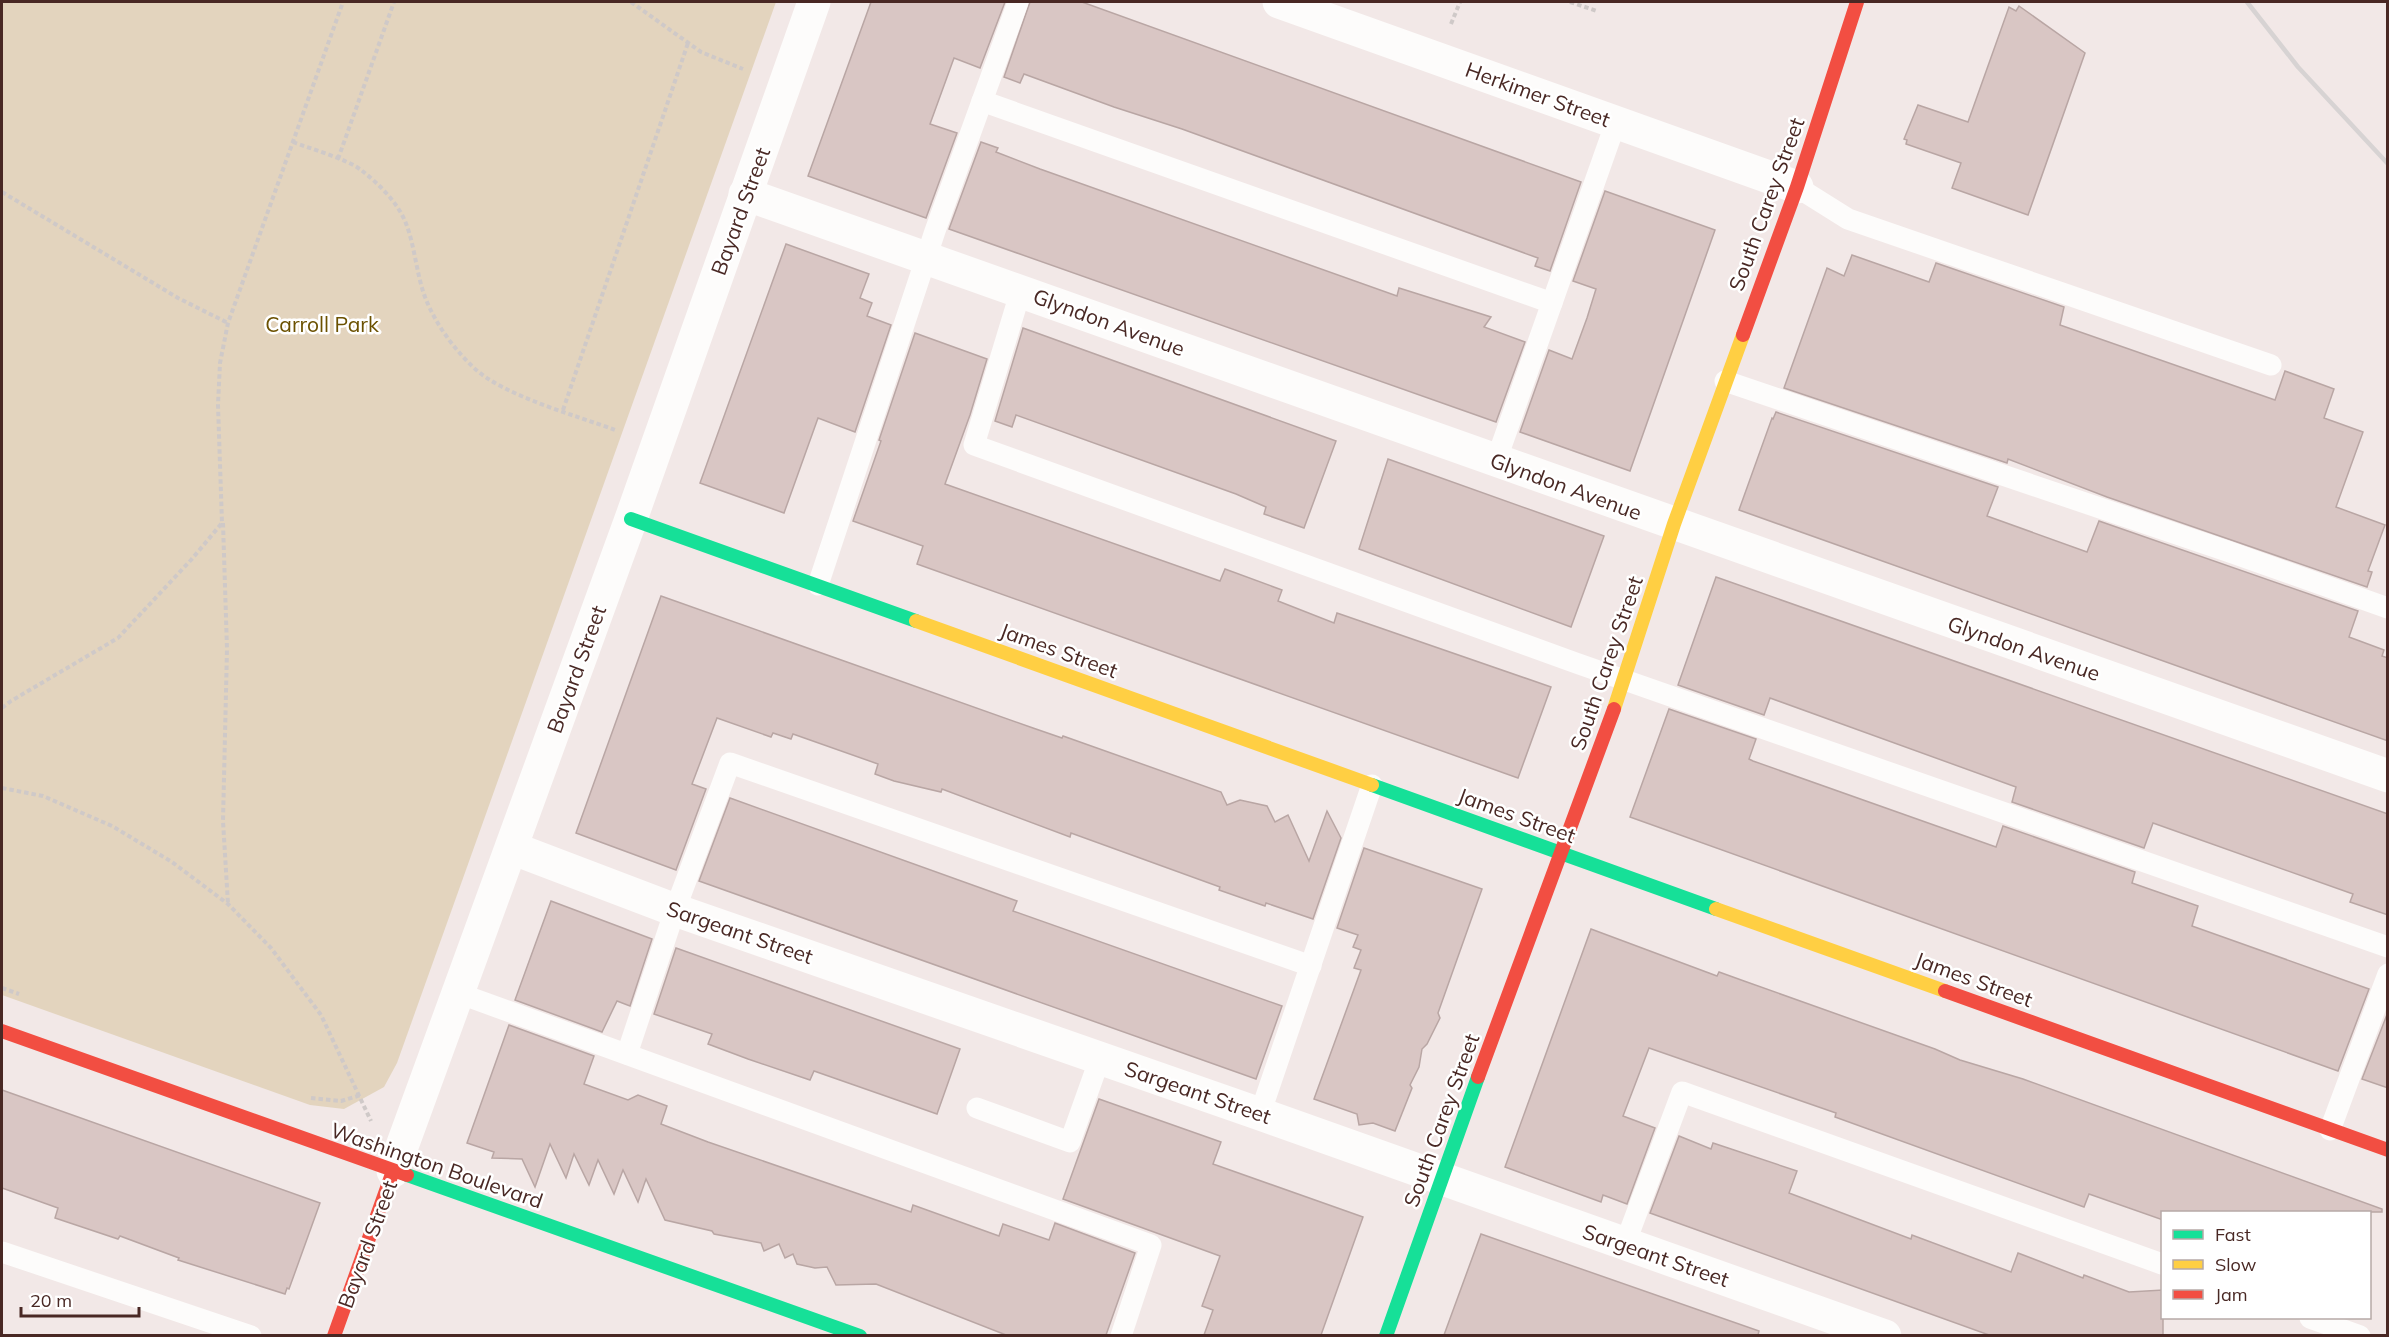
<svg xmlns="http://www.w3.org/2000/svg" width="2389" height="1337" font-family="Mulish,sans-serif">
	<style>
		.green { fill: #e3d4be }
		.building { fill: #d9c6c4; stroke: #b9a6a4; stroke-width: 1.5 }
		.lines { fill: none; stroke-linecap: round; stroke-linejoin: round }
		.path { stroke: #cfc9c8; stroke-width: 4; stroke-dasharray: 4.5 3; stroke-linecap: butt }
		.lane { stroke: #fdfcfb; stroke-width: 21 }
		.street { stroke: #fdfcfb; stroke-width: 33 }
		.fast { stroke: #16e098; stroke-width: 14 }
		.slow { stroke: #ffcf43; stroke-width: 14 }
		.jam { stroke: #f24e42; stroke-width: 14 }
		.rail { stroke: #d7d3d3; stroke-width: 4.5 }
		.labels { text-anchor: middle; dominant-baseline: central; stroke-width: 5; stroke-linejoin: round; paint-order: stroke }
		.street-label { font-size: 21px; fill: #492824; stroke: #fff }
		.park-label { font-size: 21px; fill: #6b5100; stroke: #fff }
	</style>
	<rect width="100%" height="100%" fill="#f2e8e7"/>
	<polygon class="green" points="2,2 776,2 397,1063 384,1087 344,1109 310,1105 2,995"/>
	<g class="building">
		<polygon points="871,2 1005,2 980,68 954,58 930,124 957,133 926,218 808,176"/>
		<polygon points="1030,2 1082,2 1581,182 1550,271 1535,266 1538,258 1182,129 1114,107 1024,74 1020,83 1004,77"/>
		<polygon points="2019,6 2085,53 2028,215 1952,188 1961,163 1906,144 1907,140 1904,139 1918,105 1968,122 2009,7 2016,11"/>
		<polygon points="981,142 998,148 996,152 1040,169 1397,296 1399,288 1491,317 1484,327 1525,342 1496,422 949,229"/>
		<polygon points="1605,191 1715,230 1630,471 1520,432 1549,350 1572,359 1587,318 1596,289 1573,281"/>
		<polygon points="786,244 869,274 860,298 872,303 867,316 891,325 855,432 818,418 784,513 700,483"/>
		<polygon points="1852,255 1929,282 1936,263 2064,307 2060,325 2275,400 2285,371 2334,389 2324,418 2363,432 2336,507 2385,525 2368,571 2372,572 2367,587 2107,497 2008,459 2007,463 1784,388 1827,268 1844,276"/>
		<polygon points="1023,328 1336,441 1304,528 1264,514 1266,507 1236,494 1016,415 1012,427 995,421"/>
		<polygon points="915,333 987,359 970,415 945,484 1220,581 1225,569 1282,590 1278,601 1334,623 1337,613 1551,687 1518,778 917,564 923,546 853,521 881,441 879,440"/>
		<polygon points="1776,412 1998,487 1987,516 2087,552 2099,521 2358,611 2349,637 2384,650 2382,656 2388,658 2388,741 1739,510 1772,418 1773,419"/>
		<polygon points="1388,459 1604,536 1571,627 1359,549"/>
		<polygon points="1716,577 2388,814 2388,915 2350,902 2353,894 2153,823 2144,848 2012,802 2016,787 1770,698 1764,715 1678,685"/>
		<polygon points="661,596 1033,728 1062,738 1063,736 1221,792 1227,805 1240,800 1267,806 1275,822 1288,815 1309,861 1327,811 1341,838 1313,919 1266,903 1265,906 1219,890 1220,887 1071,833 1070,837 942,789 941,792 894,781 875,774 878,764 793,734 791,739 773,733 771,737 717,718 692,784 706,789 676,870 576,833"/>
		<polygon points="1669,709 1756,739 1749,759 1753,761 1996,847 2003,826 2135,872 2132,883 2198,906 2192,926 2369,989 2338,1071 1630,817"/>
		<polygon points="730,798 1017,901 1013,911 1282,1006 1256,1079 699,881"/>
		<polygon points="1364,848 1482,889 1438,1013 1440,1018 1427,1044 1422,1049 1419,1067 1410,1085 1412,1088 1395,1131 1373,1123 1359,1125 1357,1114 1314,1099 1361,970 1354,968 1361,950 1353,947 1358,935 1337,928"/>
		<polygon points="551,901 652,939 630,1006 617,1001 602,1032 515,1000"/>
		<polygon points="1591,929 1717,976 1719,972 1744,981 1935,1049 1960,1060 2023,1079 2382,1209 2382,1212 2163,1212 2163,1220 2089,1194 2084,1207 1835,1117 1836,1113 1649,1048 1623,1116 1655,1128 1627,1204 1603,1195 1601,1202 1505,1167"/>
		<polygon points="676,948 960,1049 937,1114 814,1071 810,1080 748,1059 708,1044 712,1034 654,1014"/>
		<polygon points="2388,1012 2388,1088 2362,1079"/>
		<polygon points="509,1025 594,1056 584,1084 628,1100 638,1095 667,1106 661,1124 708,1142 911,1212 913,1205 999,1236 1003,1224 1049,1240 1055,1223 1135,1253 1106,1335 1006,1335 876,1284 836,1285 827,1267 815,1268 797,1264 793,1254 785,1258 779,1244 764,1251 761,1243 714,1234 712,1231 665,1220 646,1179 638,1202 623,1170 614,1194 598,1160 589,1185 574,1154 566,1178 550,1144 535,1187 522,1159 492,1158 494,1152 467,1143"/>
		<polygon points="2,1090 320,1203 289,1289 287,1288 285,1294 178,1260 179,1258 120,1236 118,1239 55,1218 58,1208 2,1188"/>
		<polygon points="1099,1099 1221,1142 1213,1164 1363,1217 1321,1335 1204,1335 1213,1310 1202,1306 1220,1256 1063,1199"/>
		<polygon points="1679,1136 1711,1149 1713,1143 1797,1171 1789,1193 1911,1239 1912,1235 2011,1272 2018,1253 2083,1278 2084,1275 2129,1292 2163,1290 2163,1335 1989,1335 1650,1213"/>
		<polygon points="1481,1234 1759,1331 1758,1335 1444,1335"/>
	</g>
	<g class="lines">
		<g class="path">
			<polyline points="631,2 701,52 743,69"/>
			<polyline points="1570,2 1597,11"/>
			<polyline points="1451,24 1460,2"/>
			<path d="M293,142C311,149 347,159 361,170C378,183 397,202 405,221C415,245 416,273 425,297C435,323 453,348 474,368C504,396 575,415 615,430"/>
			<polyline points="338,159 394,2"/>
			<polyline points="2,192 178,298 228,323"/>
			<polyline points="563,410 688,43"/>
			<polyline points="223,523 227,649 223,821 228,904"/>
			<polyline points="2,708 11,701 118,638 191,560 222,523 218,405 220,363 228,323 343,2"/>
			<polyline points="2,788 43,796 112,826 172,862 228,904 271,948 321,1015 371,1121"/>
			<polyline points="2,988 19,994"/>
			<polyline points="311,1098 341,1101 361,1095"/>
		</g>
		<g class="lane">
			<polyline points="982,101 1552,303"/>
			<polyline points="1797,187 1848,219 2271,365"/>
			<polyline points="1021,290 974,445 1576,663 2388,947"/>
			<polyline points="1725,381 2227,551 2388,608"/>
			<polyline points="1496,461 1616,122"/>
			<polyline points="818,585 935,231 1018,2"/>
			<polyline points="458,993 1151,1245 1121,1336"/>
			<polyline points="627,1054 675,910 730,763 1311,966"/>
			<polyline points="977,1108 1070,1142 1100,1058"/>
			<polyline points="1260,1114 1372,785"/>
			<polyline points="2330,1130 2388,974"/>
			<polyline points="1625,1244 1682,1092 2162,1264"/>
			<polyline points="2,1252 251,1336"/>
			<polyline points="2310,1318 2360,1336"/>
		</g>
		<g class="street">
			<polyline points="1279,2 1797,187"/>
			<polyline points="745,194 2388,776"/>
			<polyline points="512,848 675,910 1260,1114 1885,1336"/>
			<polyline points="393,1171 631,519 814,2"/>
		</g>
		<g class="fast">
			<polyline points="631,519 916,621"/>
			<polyline points="1372,785 1716,909"/>
			<polyline points="407,1175 860,1336"/>
			<polyline points="1386,1336 1478,1077"/>
		</g>
		<g class="slow">
			<polyline points="916,621 1372,785"/>
			<polyline points="1614,709 1674,524 1743,335"/>
			<polyline points="1716,909 1945,991"/>
		</g>
		<g class="jam">
			<polyline points="1743,335 1797,187 1857,2"/>
			<polyline points="1945,991 2388,1150"/>
			<polyline points="2,1031 407,1175"/>
			<polyline points="1478,1077 1614,709"/>
			<polyline points="334,1336 393,1171"/>
		</g>
		<polyline class="rail" points="2247,2 2298,67 2388,164"/>
	</g>
	<g class="labels">
		<g class="street-label">
			<text transform="translate(1538 94) rotate(20)">Herkimer Street</text>
			<text transform="translate(1766 204) rotate(-70)">South Carey Street</text>
			<text transform="translate(740 211) rotate(-70)">Bayard Street</text>
			<text transform="translate(1109 322) rotate(20)">Glyndon Avenue</text>
			<text transform="translate(1566 486) rotate(20)">Glyndon Avenue</text>
			<text transform="translate(2024 648) rotate(19)">Glyndon Avenue</text>
			<text transform="translate(1059 650) rotate(20)">James Street</text>
			<text transform="translate(1606 663) rotate(-71)">South Carey Street</text>
			<text transform="translate(576 669) rotate(-70)">Bayard Street</text>
			<text transform="translate(1517 815) rotate(20)">James Street</text>
			<text transform="translate(740 932) rotate(19)">Sargeant Street</text>
			<text transform="translate(1974 979) rotate(20)">James Street</text>
			<text transform="translate(1198 1092) rotate(19)">Sargeant Street</text>
			<text transform="translate(1441 1120) rotate(-70)">South Carey Street</text>
			<text transform="translate(437 1165) rotate(19)">Washington Boulevard</text>
			<text transform="translate(367 1244) rotate(-70)">Bayard Street</text>
			<text transform="translate(1656 1255) rotate(19)">Sargeant Street</text>
		</g>
		<g class="park-label">
			<text x="322" y="324">Carroll Park</text>
		</g>
	</g>
	<rect width="2389" height="1337" fill="none" stroke="#492824" stroke-width="6"/>
	<rect x="2161" y="1211" width="210" height="108" fill="#ffffff" stroke="#b6a9a7" stroke-width="1.5"/>
	<rect x="2173" y="1230" width="30" height="9" fill="#16e098" stroke="#b6a9a7" stroke-width="1.5"/>
	<text x="2215" y="1241" font-size="18" fill="#492824">Fast</text>
	<rect x="2173" y="1260" width="30" height="9" fill="#ffcf43" stroke="#b6a9a7" stroke-width="1.5"/>
	<text x="2215" y="1271" font-size="18" fill="#492824">Slow</text>
	<rect x="2173" y="1290" width="30" height="9" fill="#f24e42" stroke="#b6a9a7" stroke-width="1.5"/>
	<text x="2215" y="1301" font-size="18" fill="#492824">Jam</text>
	<path d="M21 1307v9h118v-9" fill="none" stroke="#492824" stroke-width="3"/>
	<text x="30" y="1307" font-size="18" fill="#492824" stroke="#ffffff" stroke-width="4.5" paint-order="stroke">20 m</text>
</svg>
